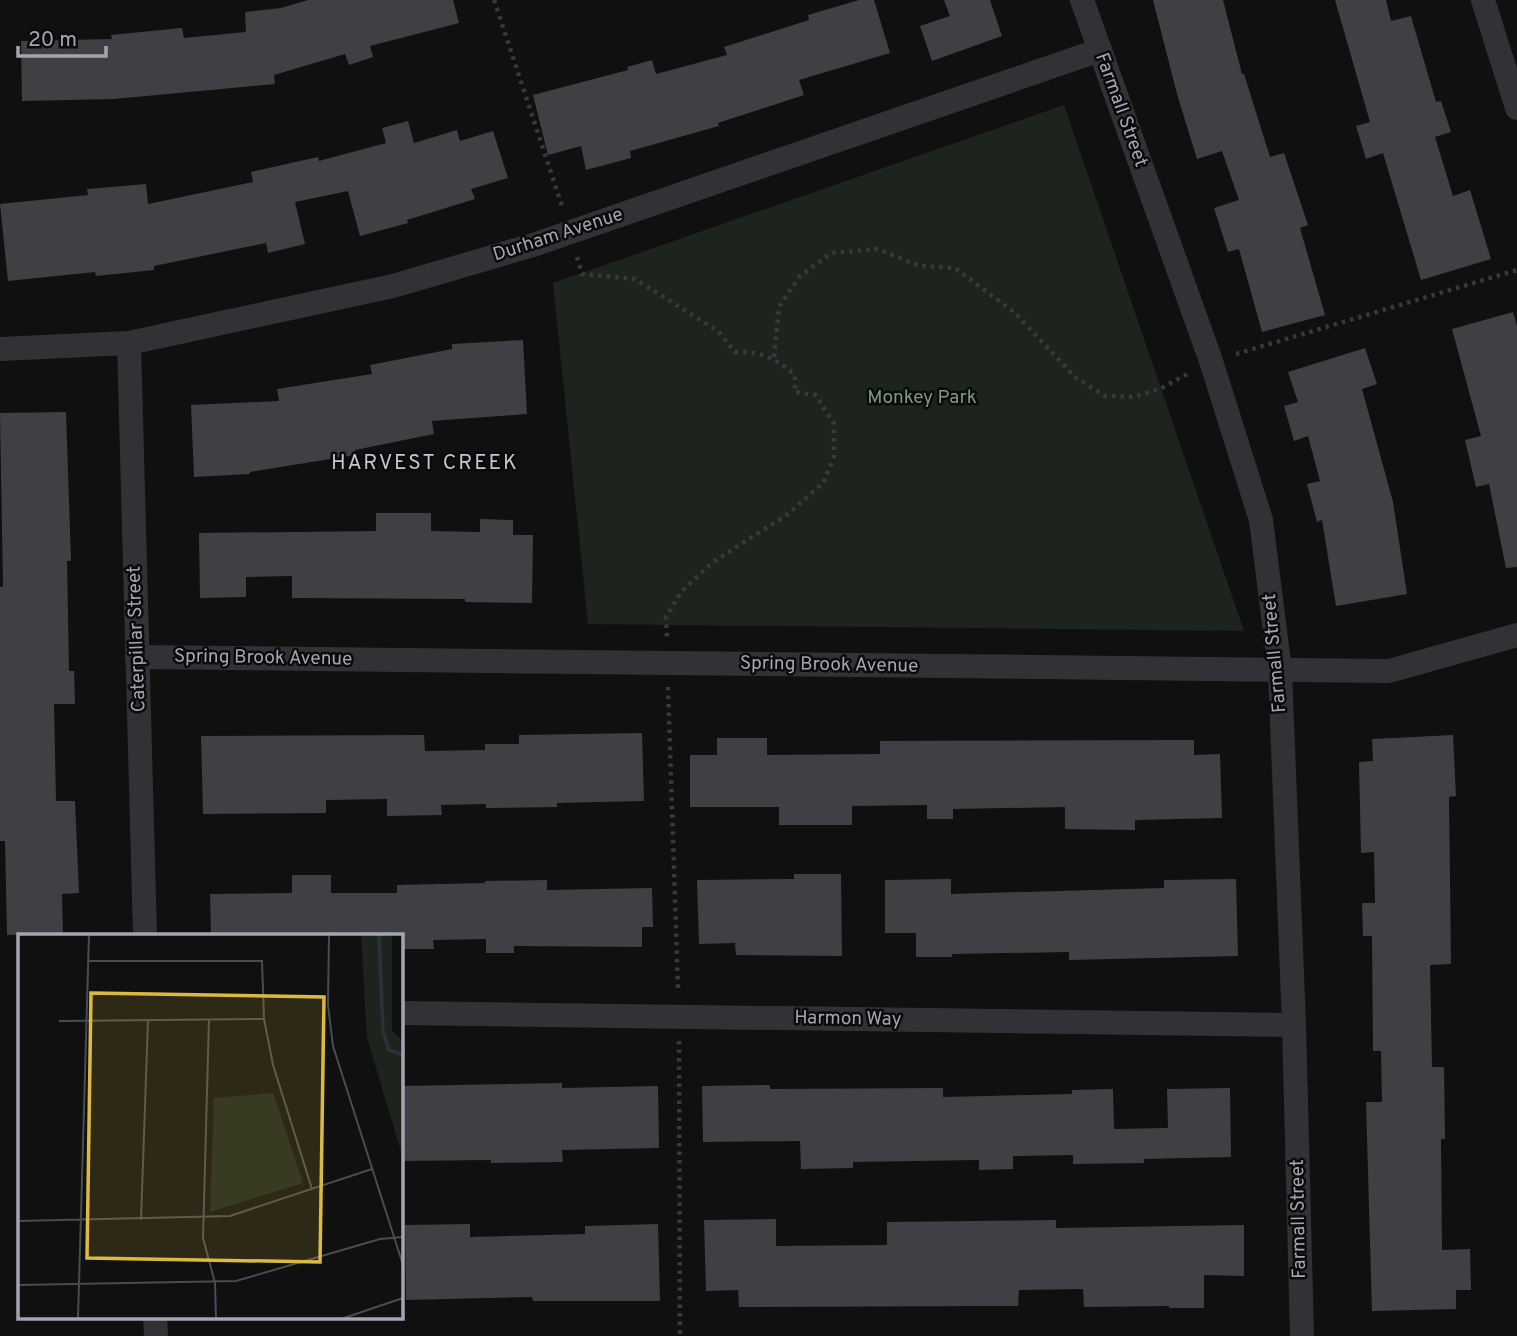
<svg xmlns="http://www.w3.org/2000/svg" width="1517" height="1336" font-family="Overpass,sans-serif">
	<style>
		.green { fill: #1d241e }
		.building { fill: #404044 }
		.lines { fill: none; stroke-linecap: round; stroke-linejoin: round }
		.path { stroke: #38393d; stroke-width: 4.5; stroke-dasharray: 3.5 5; stroke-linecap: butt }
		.street { stroke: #323236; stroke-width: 24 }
		.labels { text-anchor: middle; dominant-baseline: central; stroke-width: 5; stroke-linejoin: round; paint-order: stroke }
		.street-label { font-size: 19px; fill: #a3a6b1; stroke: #0b0b0c }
		.park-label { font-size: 19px; fill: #7c9a82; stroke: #0b0b0c }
		.neighbourhood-label { font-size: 21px; letter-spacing: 2px; fill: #c4c5cd; stroke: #0b0b0c }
		.inset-river { fill: none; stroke: #2b3138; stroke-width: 3.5 }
		.inset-road { fill: none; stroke: #4b4c51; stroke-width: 2 }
		.view { fill: #dbba3f; fill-opacity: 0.15; stroke: #dbba3f; stroke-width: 3.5 }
		.inset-edge { fill: none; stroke: #a3a6b1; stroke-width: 3.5 }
	</style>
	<rect width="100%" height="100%" fill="#101011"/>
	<polygon class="green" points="1064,105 1244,631 588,624 553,283"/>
	<g class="building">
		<polygon points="308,0 453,0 459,23 370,46 373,57 349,65 345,54 274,75 275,84 114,99 22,101 21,41 112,39 111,35 182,28 184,38 246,32 245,12 281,8"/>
		<polygon points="859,0 874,0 890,53 799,80 804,95 718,123 719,126 630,151 631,158 586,170 581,146 548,155 533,95 628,70 627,67 652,60 656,74 727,55 724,47 809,20 808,15"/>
		<polygon points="944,0 990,0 1002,36 932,61 920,26 950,16"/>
		<polygon points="1153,0 1223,0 1242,74 1244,74 1270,157 1284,153 1308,225 1300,228 1325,315 1262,332 1239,249 1228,252 1214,208 1239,200 1222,151 1197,159 1177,94"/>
		<polygon points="1335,0 1386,0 1391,21 1411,16 1436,102 1441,101 1451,132 1435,137 1453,196 1470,190 1491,259 1421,280 1383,153 1366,159 1356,126 1370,122"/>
		<polygon points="408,121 414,143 457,130 460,141 493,131 508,178 471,189 475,199 407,220 408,223 360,236 348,191 295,202 305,244 268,253 266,243 154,266 154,270 96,276 95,272 8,281 0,204 88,195 87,189 146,184 148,204 253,182 251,172 318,157 319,161 386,143 382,128"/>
		<polygon points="1513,312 1517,326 1517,567 1506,568 1489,484 1476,487 1465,440 1481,436 1452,329"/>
		<polygon points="523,340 527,414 432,421 434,434 355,450 355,455 250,472 250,474 194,477 191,405 279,401 277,389 372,374 370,365 452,349 452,344"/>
		<polygon points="1365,348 1377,384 1362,389 1393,502 1407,594 1336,606 1322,520 1317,522 1307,484 1320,481 1308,436 1294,441 1284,406 1298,402 1288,372"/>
		<polygon points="66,412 71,561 67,561 69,671 74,671 75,704 54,704 56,801 75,801 79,893 62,894 63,934 7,935 5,841 0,841 0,587 3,587 0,413"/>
		<polygon points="376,513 431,513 431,531 480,532 480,519 513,520 513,535 533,535 532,603 465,602 465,599 292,598 292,576 246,577 246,597 200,598 199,533 376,531"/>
		<polygon points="642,733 644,801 557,803 557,807 486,808 486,804 441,805 442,815 387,816 387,799 326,800 326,813 203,814 201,736 424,735 425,751 485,750 485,744 519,744 519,735"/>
		<polygon points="1453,735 1456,796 1449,797 1451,964 1430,965 1432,1067 1444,1067 1445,1139 1441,1139 1442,1250 1470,1249 1471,1290 1456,1290 1456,1309 1372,1311 1366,1102 1382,1102 1381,1051 1373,1051 1372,936 1363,936 1362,903 1375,903 1374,852 1361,853 1359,762 1373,761 1372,739"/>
		<polygon points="717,738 767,738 767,755 880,754 880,741 1194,740 1194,755 1220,754 1222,818 1135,820 1135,830 1065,829 1065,807 953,809 953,819 927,819 927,805 852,806 852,825 779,825 779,807 690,807 690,755 717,755"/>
		<polygon points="794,874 841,874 842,956 736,955 735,943 699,944 697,880 794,879"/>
		<polygon points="292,875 331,875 331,893 397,893 397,885 485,883 485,881 547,880 547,890 652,888 653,927 642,927 642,947 514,946 514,953 486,953 486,939 433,940 434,949 401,949 401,935 211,935 210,894 292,893"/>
		<polygon points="951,879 951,894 1164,888 1164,880 1236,879 1238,956 1069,960 1069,952 952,954 952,957 916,957 916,933 885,933 885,880"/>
		<polygon points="562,1083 562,1088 658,1086 659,1148 562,1150 563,1162 491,1163 491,1160 401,1161 401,1086"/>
		<polygon points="770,1085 770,1089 943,1088 943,1097 1072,1094 1072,1090 1113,1089 1114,1129 1168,1128 1167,1089 1230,1088 1231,1157 1144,1159 1144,1163 1073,1164 1073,1155 1013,1156 1013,1169 979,1170 979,1160 853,1162 853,1168 801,1169 800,1141 703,1142 702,1086"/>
		<polygon points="776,1219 776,1246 887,1245 887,1222 1056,1220 1056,1228 1244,1225 1244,1276 1204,1275 1204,1308 1169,1308 1169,1306 1084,1307 1083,1289 1019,1290 1018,1306 986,1306 739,1307 738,1290 706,1291 704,1220"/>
		<polygon points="470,1224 470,1237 585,1234 585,1226 658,1224 660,1301 533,1301 532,1297 406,1300 405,1225"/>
	</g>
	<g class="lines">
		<g class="path">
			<polyline points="494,0 563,209"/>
			<path d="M577,257L582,274L635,279L718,331L735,352C764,352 773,357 795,375V392L816,395L834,424V457L823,483L788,514L713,562L681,592L666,617L667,637"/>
			<polyline points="1236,354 1517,270"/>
			<polyline points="774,357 779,307 799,277 831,253 878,249 919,266 955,268 1015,313 1076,378 1106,396 1133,397 1160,389 1189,373"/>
			<polyline points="668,687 678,990"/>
			<polyline points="679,1041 680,1336"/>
		</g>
		<g class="street">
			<polyline points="1082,0 1211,361 1261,520 1280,671 1294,1025 1302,1336"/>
			<polyline points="1483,0 1517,108"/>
			<polyline points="129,343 145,935"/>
			<polyline points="0,349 129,343 393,286 533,245 1100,50"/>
			<polyline points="137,657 1389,671 1517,635"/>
			<polyline points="401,1013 1294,1025"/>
			<polyline points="155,1317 156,1336"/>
		</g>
	</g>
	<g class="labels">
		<g class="street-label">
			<text transform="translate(1121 110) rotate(70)">Farmall Street</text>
			<text transform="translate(558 235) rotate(-18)">Durham Avenue</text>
			<text transform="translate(137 639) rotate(-92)">Caterpillar Street</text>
			<text transform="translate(1275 653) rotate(-95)">Farmall Street</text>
			<text transform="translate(263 658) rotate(1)">Spring Brook Avenue</text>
			<text transform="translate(829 665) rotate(1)">Spring Brook Avenue</text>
			<text transform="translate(848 1019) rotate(1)">Harmon Way</text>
			<text transform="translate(1299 1219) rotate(-91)">Farmall Street</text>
		</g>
		<g class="park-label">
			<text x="922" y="398">Monkey Park</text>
		</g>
		<g class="neighbourhood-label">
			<text x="425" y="463">HARVEST CREEK</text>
		</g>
	</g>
	<g transform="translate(18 934)">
		<rect width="385" height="385" fill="#101011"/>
		<path d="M343,0H374V97L385,107V224L349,104ZM255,159L285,249L192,278L196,164Z" fill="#1d241e"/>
		<path class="inset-river" d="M361,0L365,98L371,116L385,121"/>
		<path class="inset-road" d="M311,0L310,71L315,112L385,331M71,27H244L246,85L255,131L294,255M191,85L185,304L197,349L198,385M41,87L246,85M123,286L130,86M0,287L212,282L354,235M0,351L218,347L362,305L385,303M60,385L71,0M323,385L385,364"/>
		<path class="view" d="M73,59L306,63L302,328L69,324Z"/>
		<rect width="385" height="385" class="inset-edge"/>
	</g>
	<path d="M18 46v10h88v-10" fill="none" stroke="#a3a6b1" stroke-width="3.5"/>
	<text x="28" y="46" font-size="21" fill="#a3a6b1" stroke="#0b0b0c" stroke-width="5" paint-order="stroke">20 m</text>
</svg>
